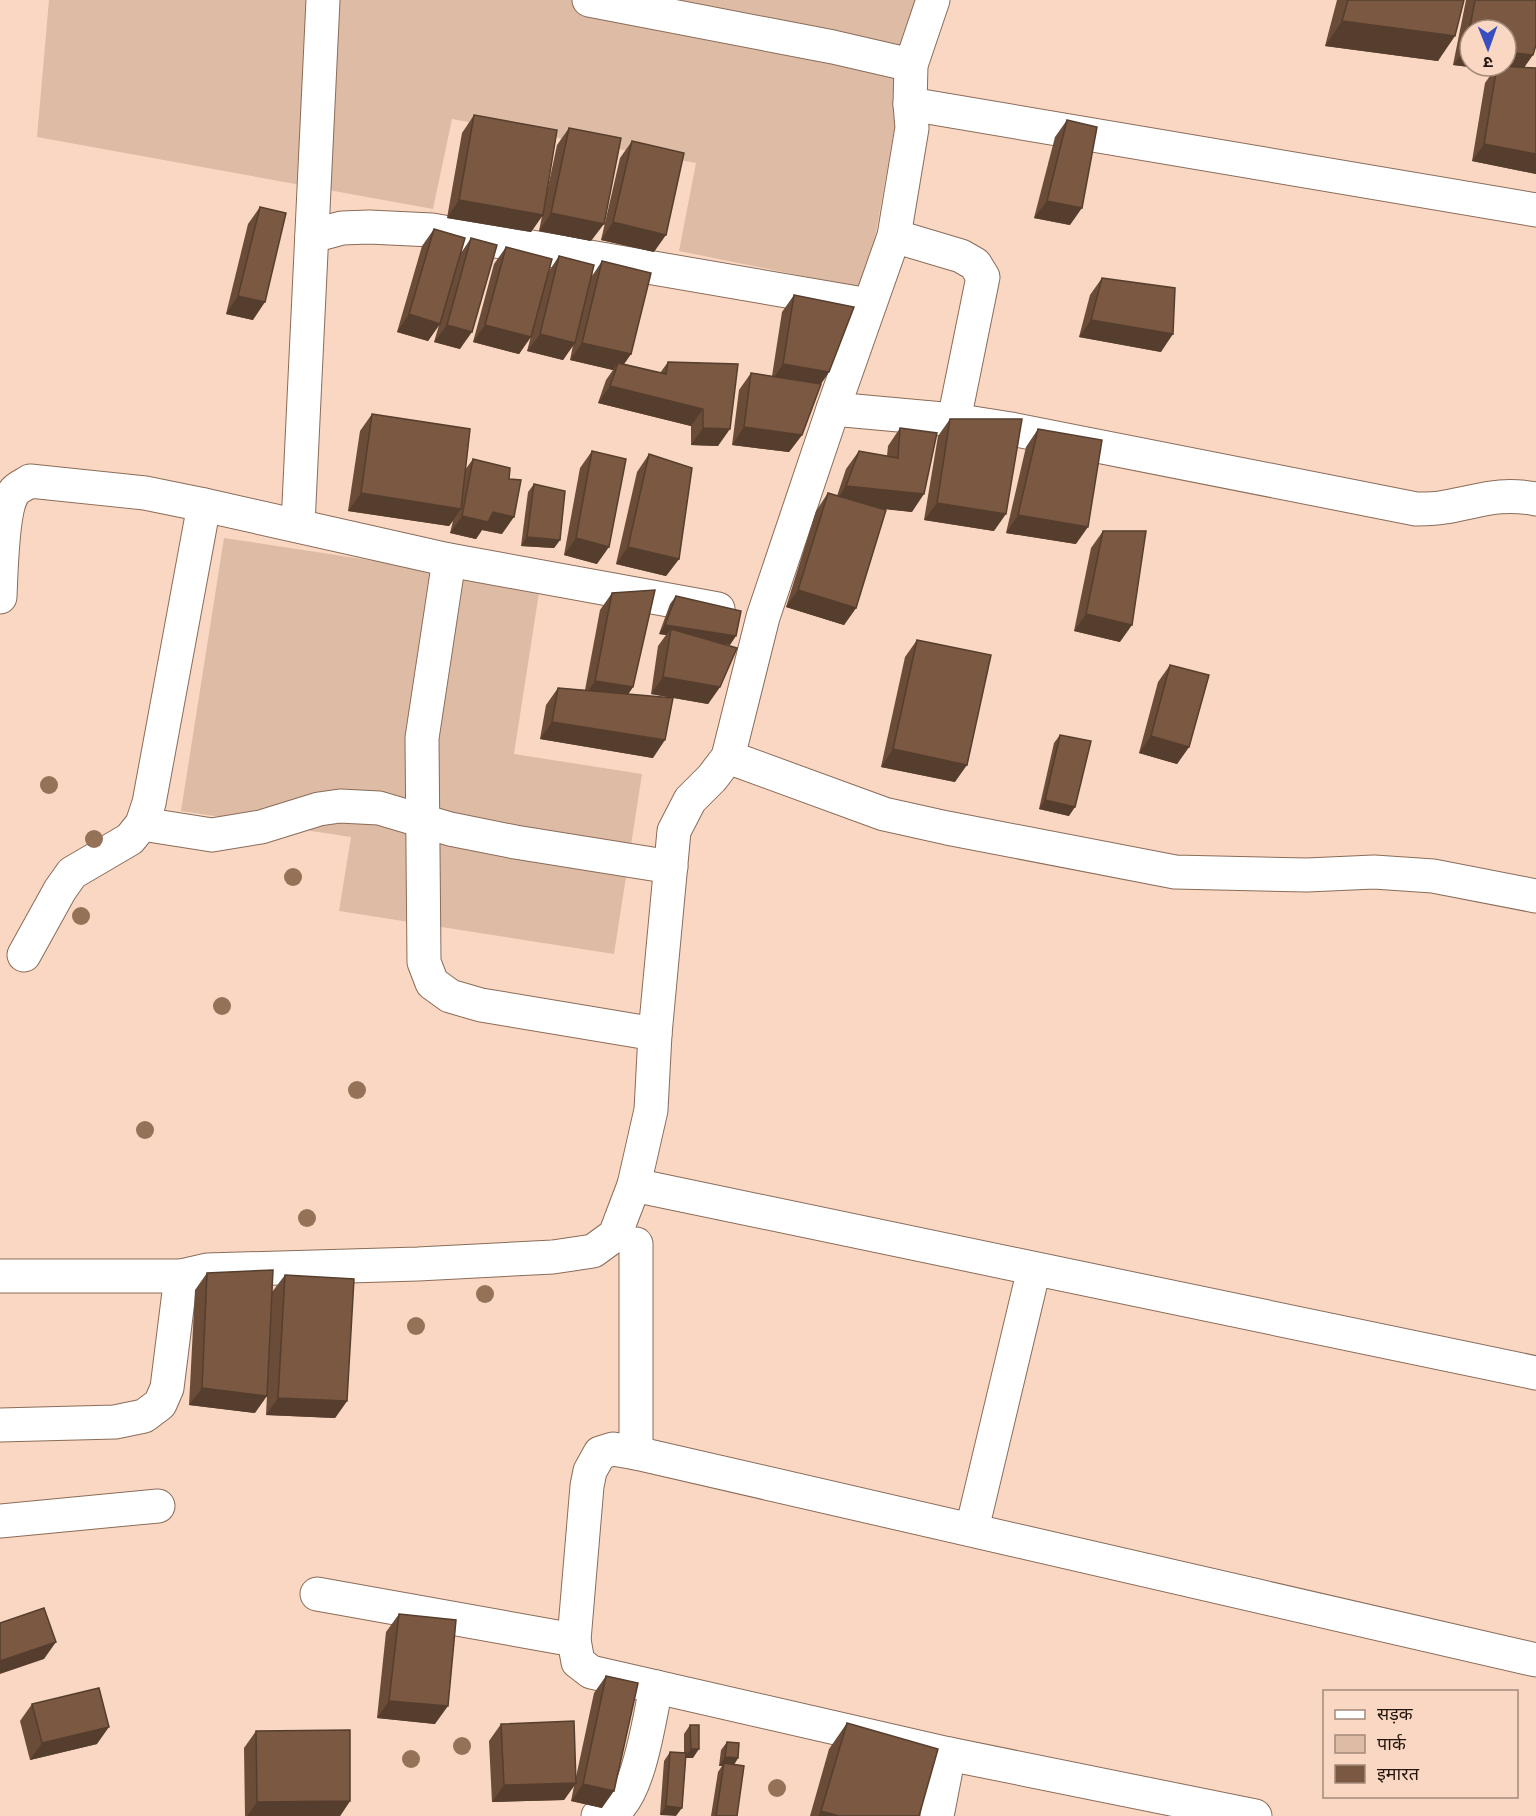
<svg xmlns="http://www.w3.org/2000/svg" width="1536" height="1816" font-family="Barlow,'Noto Sans Devanagari',sans-serif">
	<style>
		.green { fill: #ddbba5 }
		.lines { fill: none; stroke-linecap: round; stroke-linejoin: round }
		.minor-casing { stroke: #8a6c59; stroke-width: 35 }
		.minor { stroke: #fff; stroke-width: 33 }
		.tree { fill: #957157 }
		.wall { fill: #6a4c38 }
		.shaded-wall { fill: #563e2e }
		.building { fill: #7b5841; stroke: #563e2e; stroke-width: 1.5 }
	</style>
	<rect width="100%" height="100%" fill="#f9d7c2"/>
	<g class="green">
		<polygon points="49,0 917,0 866,289 679,251 696,163 452,119 433,209 37,137"/>
		<polygon points="224,538 540,586 514,754 642,774 614,954 339,911 351,837 181,811"/>
	</g>
	<g class="lines">
		<defs>
			<g id="minor">
				<polyline points="589,0 833,47 911,65"/>
				<polyline points="910,104 1536,210"/>
				<polyline points="312,236 342,228 369,227 432,230 869,305"/>
				<polyline points="894,236 961,256 975,264 983,277 954,420"/>
				<path d="M833,409L954,420L1011,429L1416,509C1426,509 1436,509 1445,507C1481,501 1498,492 1536,499"/>
				<polyline points="298,525 323,0"/>
				<polyline points="449,560 422,738 424,962 432,983 450,996 481,1005 655,1034"/>
				<path d="M0,597C1,575 2,506 15,491C18,487 26,484 30,481L145,493L204,505L449,560L718,609"/>
				<polyline points="728,757 884,814 947,828 1175,872 1307,875 1374,872 1433,876 1536,896"/>
				<polyline points="142,824 212,835 261,827 319,809 340,806 379,808 450,829 515,842 671,867"/>
				<polyline points="24,955 60,890 72,873 130,839 142,824 149,803 204,505"/>
				<polyline points="634,1185 651,1110 655,1034 674,831 690,800 712,778 728,757 763,617 833,409 894,236 912,128 910,104 911,65 933,0"/>
				<polyline points="636,1244 636,1453"/>
				<polyline points="0,1276 181,1276"/>
				<polyline points="0,1425 115,1422 144,1416 160,1404 167,1388 181,1276 207,1270 418,1264 553,1257 593,1251 615,1235 634,1185 1536,1373"/>
				<polyline points="0,1521 158,1506"/>
				<polyline points="972,1529 1034,1269"/>
				<polyline points="317,1594 574,1640"/>
				<path d="M598,1816C603,1814 610,1813 615,1810C639,1794 650,1716 656,1687"/>
				<polyline points="937,1816 949,1754"/>
				<polyline points="1255,1816 949,1754 591,1672 578,1662 574,1640 587,1486 590,1471 600,1453 613,1449 636,1453 1536,1660"/>
			</g>
		</defs>
		<use href="#minor" class="minor-casing"/>
		<use href="#minor" class="minor"/>
	</g>
	<g class="tree">
		<circle cx="49" cy="785" r="9"/>
		<circle cx="94" cy="839" r="9"/>
		<circle cx="293" cy="877" r="9"/>
		<circle cx="81" cy="916" r="9"/>
		<circle cx="222" cy="1006" r="9"/>
		<circle cx="357" cy="1090" r="9"/>
		<circle cx="145" cy="1130" r="9"/>
		<circle cx="307" cy="1218" r="9"/>
		<circle cx="485" cy="1294" r="9"/>
		<circle cx="416" cy="1326" r="9"/>
		<circle cx="462" cy="1746" r="9"/>
		<circle cx="411" cy="1759" r="9"/>
		<circle cx="777" cy="1788" r="9"/>
	</g>
	<g class="wall">
		<polygon points="1337,0 1464,0 1438,61 1325,46"/>
		<polygon points="1466,0 1536,0 1525,67 1536,68 1536,174 1472,161 1485,83 1494,70 1453,65"/>
		<polygon points="474,115 544,206 557,145 569,128 591,241 539,231 542,216 531,232 447,218 462,133"/>
		<polygon points="1067,120 1070,225 1034,218 1055,137"/>
		<polygon points="632,141 654,252 601,240 620,158"/>
		<polygon points="260,207 253,320 226,314 248,224"/>
		<polygon points="434,229 461,253 471,238 460,349 434,342 439,325 428,341 397,332 422,246"/>
		<polygon points="506,247 549,271 559,256 592,276 602,261 631,354 624,364 660,373 668,362 738,364 718,446 691,445 691,426 598,403 606,380 613,370 570,360 573,345 563,360 527,351 531,336 519,354 473,342 494,264"/>
		<polygon points="1102,278 1161,352 1079,337 1090,295"/>
		<polygon points="794,295 829,372 821,384 802,435 789,452 732,445 739,390 751,373 772,376 782,312"/>
		<polygon points="372,414 465,470 473,459 502,534 482,530 476,539 450,533 453,521 449,526 348,511 360,431"/>
		<polygon points="950,419 994,531 924,520 938,436"/>
		<polygon points="900,428 912,512 879,508 856,608 844,625 786,607 816,511 828,493 837,496 846,469 859,451 887,456 888,446"/>
		<polygon points="1038,429 1076,544 1006,533 1026,447"/>
		<polygon points="592,451 597,564 564,555 580,468"/>
		<polygon points="649,454 679,559 666,576 616,564 637,472"/>
		<polygon points="534,484 560,540 554,548 521,546 528,492"/>
		<polygon points="1103,531 1120,642 1074,631 1091,548"/>
		<polygon points="612,593 633,687 628,694 653,758 540,739 546,705 558,688 585,690 600,610"/>
		<polygon points="676,596 730,645 721,643 720,687 708,704 651,694 658,646 666,635 659,634 670,604"/>
		<polygon points="917,640 955,782 881,767 905,657"/>
		<polygon points="1170,665 1189,747 1177,764 1139,753 1158,682"/>
		<polygon points="1060,735 1069,816 1039,809 1054,743"/>
		<polygon points="207,1273 255,1413 189,1405 195,1290"/>
		<polygon points="285,1275 347,1401 335,1418 266,1415 272,1292"/>
		<polygon points="399,1614 435,1724 377,1718 386,1632"/>
		<polygon points="606,1676 602,1808 571,1801 574,1786 564,1800 492,1802 489,1741 501,1724 576,1777 594,1693"/>
		<polygon points="32,1704 97,1744 30,1760 20,1721"/>
		<polygon points="847,1723 919,1816 810,1816 829,1749"/>
		<polygon points="690,1725 693,1758 686,1758 682,1808 660,1815 664,1761 670,1752 684,1753 684,1734"/>
		<polygon points="256,1731 350,1801 340,1816 245,1816 244,1748"/>
		<polygon points="727,1742 738,1758 734,1765 737,1816 711,1816 718,1772 722,1766 719,1766 721,1750"/>
	</g>
	<g class="shaded-wall">
		<polygon points="1342,21 1455,36 1438,61 1325,46"/>
		<polygon points="1466,48 1470,49 1470,66 1497,66 1494,70 1453,65"/>
		<polygon points="1506,52 1533,55 1521,72 1506,66"/>
		<polygon points="1484,144 1536,154 1536,174 1472,161"/>
		<polygon points="459,200 543,215 531,232 447,218"/>
		<polygon points="1047,201 1082,208 1070,225 1034,218"/>
		<polygon points="551,213 604,224 591,241 539,231"/>
		<polygon points="613,222 666,235 654,252 601,240"/>
		<polygon points="238,296 265,302 253,320 226,314"/>
		<polygon points="409,314 440,324 428,341 397,332"/>
		<polygon points="1091,320 1173,334 1161,352 1079,337"/>
		<polygon points="447,325 472,332 460,349 434,342"/>
		<polygon points="485,325 531,337 519,354 473,342"/>
		<polygon points="540,334 575,343 563,360 527,351"/>
		<polygon points="582,343 631,354 619,371 618,363 613,370 570,360"/>
		<polygon points="783,364 829,372 817,389 771,382"/>
		<polygon points="610,386 703,409 691,426 598,403"/>
		<polygon points="744,427 802,435 789,452 732,445"/>
		<polygon points="703,428 730,429 718,446 691,445"/>
		<polygon points="846,486 924,494 912,512 834,504"/>
		<polygon points="361,493 461,509 449,526 348,511"/>
		<polygon points="937,503 1006,514 994,531 924,520"/>
		<polygon points="493,512 514,517 502,534 482,530 476,539 450,533 462,516"/>
		<polygon points="1018,515 1088,527 1076,544 1006,533"/>
		<polygon points="527,537 560,540 554,548 521,546"/>
		<polygon points="576,538 609,547 597,564 564,555"/>
		<polygon points="628,547 679,559 666,576 616,564"/>
		<polygon points="798,590 856,608 844,625 786,607"/>
		<polygon points="1086,614 1132,625 1120,642 1074,631"/>
		<polygon points="665,625 736,636 730,645 669,635 671,629 666,635 659,634"/>
		<polygon points="663,677 720,687 708,704 651,694"/>
		<polygon points="595,681 633,687 621,705 583,699"/>
		<polygon points="552,722 665,740 653,758 540,739"/>
		<polygon points="1151,736 1189,747 1177,764 1139,753"/>
		<polygon points="893,749 967,765 955,782 881,767"/>
		<polygon points="1045,800 1075,807 1069,816 1039,809"/>
		<polygon points="202,1388 267,1396 255,1413 189,1405"/>
		<polygon points="278,1398 347,1401 335,1418 266,1415"/>
		<polygon points="56,1642 44,1659 0,1674 0,1661"/>
		<polygon points="389,1701 448,1706 435,1724 377,1718"/>
		<polygon points="109,1727 97,1744 30,1760 42,1743"/>
		<polygon points="691,1749 699,1749 693,1758 684,1758"/>
		<polygon points="725,1757 738,1758 732,1767 724,1763 722,1766 719,1766"/>
		<polygon points="576,1783 564,1800 492,1802 504,1785"/>
		<polygon points="583,1784 614,1791 602,1808 571,1801"/>
		<polygon points="350,1801 340,1816 247,1816 257,1802"/>
		<polygon points="666,1806 682,1808 676,1816 660,1815"/>
		<polygon points="821,1811 839,1816 818,1816"/>
	</g>
	<g class="building">
		<polygon points="1348,0 1464,0 1455,36 1342,21"/>
		<polygon points="1475,0 1536,0 1536,45 1533,55 1506,52 1506,30 1470,30 1470,49 1466,48"/>
		<polygon points="1497,66 1536,68 1536,154 1484,144"/>
		<polygon points="474,115 557,130 543,215 459,200"/>
		<polygon points="1067,120 1097,127 1082,208 1047,201"/>
		<polygon points="569,128 621,138 604,224 551,213"/>
		<polygon points="632,141 684,153 666,235 613,222"/>
		<polygon points="260,207 286,213 265,302 238,296"/>
		<polygon points="434,229 465,238 440,324 409,314"/>
		<polygon points="471,238 497,245 472,332 447,325"/>
		<polygon points="506,247 552,259 531,337 485,325"/>
		<polygon points="559,256 594,265 575,343 540,334"/>
		<polygon points="602,261 651,273 631,354 582,343"/>
		<polygon points="1102,278 1175,288 1173,334 1091,320"/>
		<polygon points="794,295 854,307 829,372 783,364"/>
		<polygon points="668,362 738,364 730,429 703,428 703,409 610,386 618,363 666,374"/>
		<polygon points="751,373 821,384 802,435 744,427"/>
		<polygon points="372,414 470,429 461,509 361,493"/>
		<polygon points="950,419 1022,419 1006,514 937,503"/>
		<polygon points="900,428 937,433 924,494 846,486 859,451 898,458"/>
		<polygon points="1038,429 1102,440 1088,527 1018,515"/>
		<polygon points="592,451 626,459 609,547 576,538"/>
		<polygon points="649,454 692,468 679,559 628,547"/>
		<polygon points="473,459 510,468 509,479 521,480 514,517 493,512 488,522 462,516"/>
		<polygon points="534,484 565,491 560,540 527,537"/>
		<polygon points="828,493 886,510 856,608 798,590"/>
		<polygon points="1103,531 1146,531 1132,625 1086,614"/>
		<polygon points="655,590 633,687 595,681 612,593"/>
		<polygon points="676,596 741,611 736,636 665,625"/>
		<polygon points="671,629 737,648 720,687 663,677"/>
		<polygon points="917,640 991,655 967,765 893,749"/>
		<polygon points="1170,665 1209,675 1189,747 1151,736"/>
		<polygon points="558,688 673,698 665,740 552,722"/>
		<polygon points="1060,735 1091,741 1075,807 1045,800"/>
		<polygon points="273,1270 267,1396 202,1388 207,1273"/>
		<polygon points="285,1275 354,1279 347,1401 278,1398"/>
		<polygon points="44,1608 56,1642 0,1661 0,1623"/>
		<polygon points="399,1614 456,1620 448,1706 389,1701"/>
		<polygon points="606,1676 638,1683 614,1791 583,1784"/>
		<polygon points="99,1688 109,1727 42,1743 32,1704"/>
		<polygon points="574,1721 576,1783 504,1785 501,1724"/>
		<polygon points="847,1723 938,1749 919,1816 839,1816 821,1811"/>
		<polygon points="690,1725 699,1725 699,1749 691,1749"/>
		<polygon points="350,1730 350,1801 257,1802 256,1731"/>
		<polygon points="727,1742 739,1743 738,1758 725,1757"/>
		<polygon points="670,1752 686,1753 682,1808 666,1806"/>
		<polygon points="724,1763 744,1766 737,1816 716,1816"/>
	</g>
	<rect x="1323" y="1690" width="195" height="108" fill="#f9d7c2" stroke="#a38a7b" stroke-width="1.5"/>
	<rect x="1335" y="1710" width="30" height="9" fill="#ffffff" stroke="#a38a7b" stroke-width="1.5"/>
	<text x="1377" y="1720" font-size="18" fill="#231710">सड़क</text>
	<rect x="1335" y="1735" width="30" height="18" fill="#ddbba5" stroke="#a38a7b" stroke-width="1.5"/>
	<text x="1377" y="1750" font-size="18" fill="#231710">पार्क</text>
	<rect x="1335" y="1765" width="30" height="18" fill="#7b5841" stroke="#a38a7b" stroke-width="1.5"/>
	<text x="1377" y="1780" font-size="18" fill="#231710">इमारत</text>
	<g transform="translate(1488 48) rotate(179)"><circle r="28" fill="#f9d7c2" stroke="#a38a7b" stroke-width="1.5"/>
	<path d="M0-4.5L10 22L0 15L-10 22Z" fill="#394fc1"/>
	<text y="-9" font-size="16" font-weight="bold" text-anchor="middle" fill="#231710">उ</text>
	</g>
</svg>
